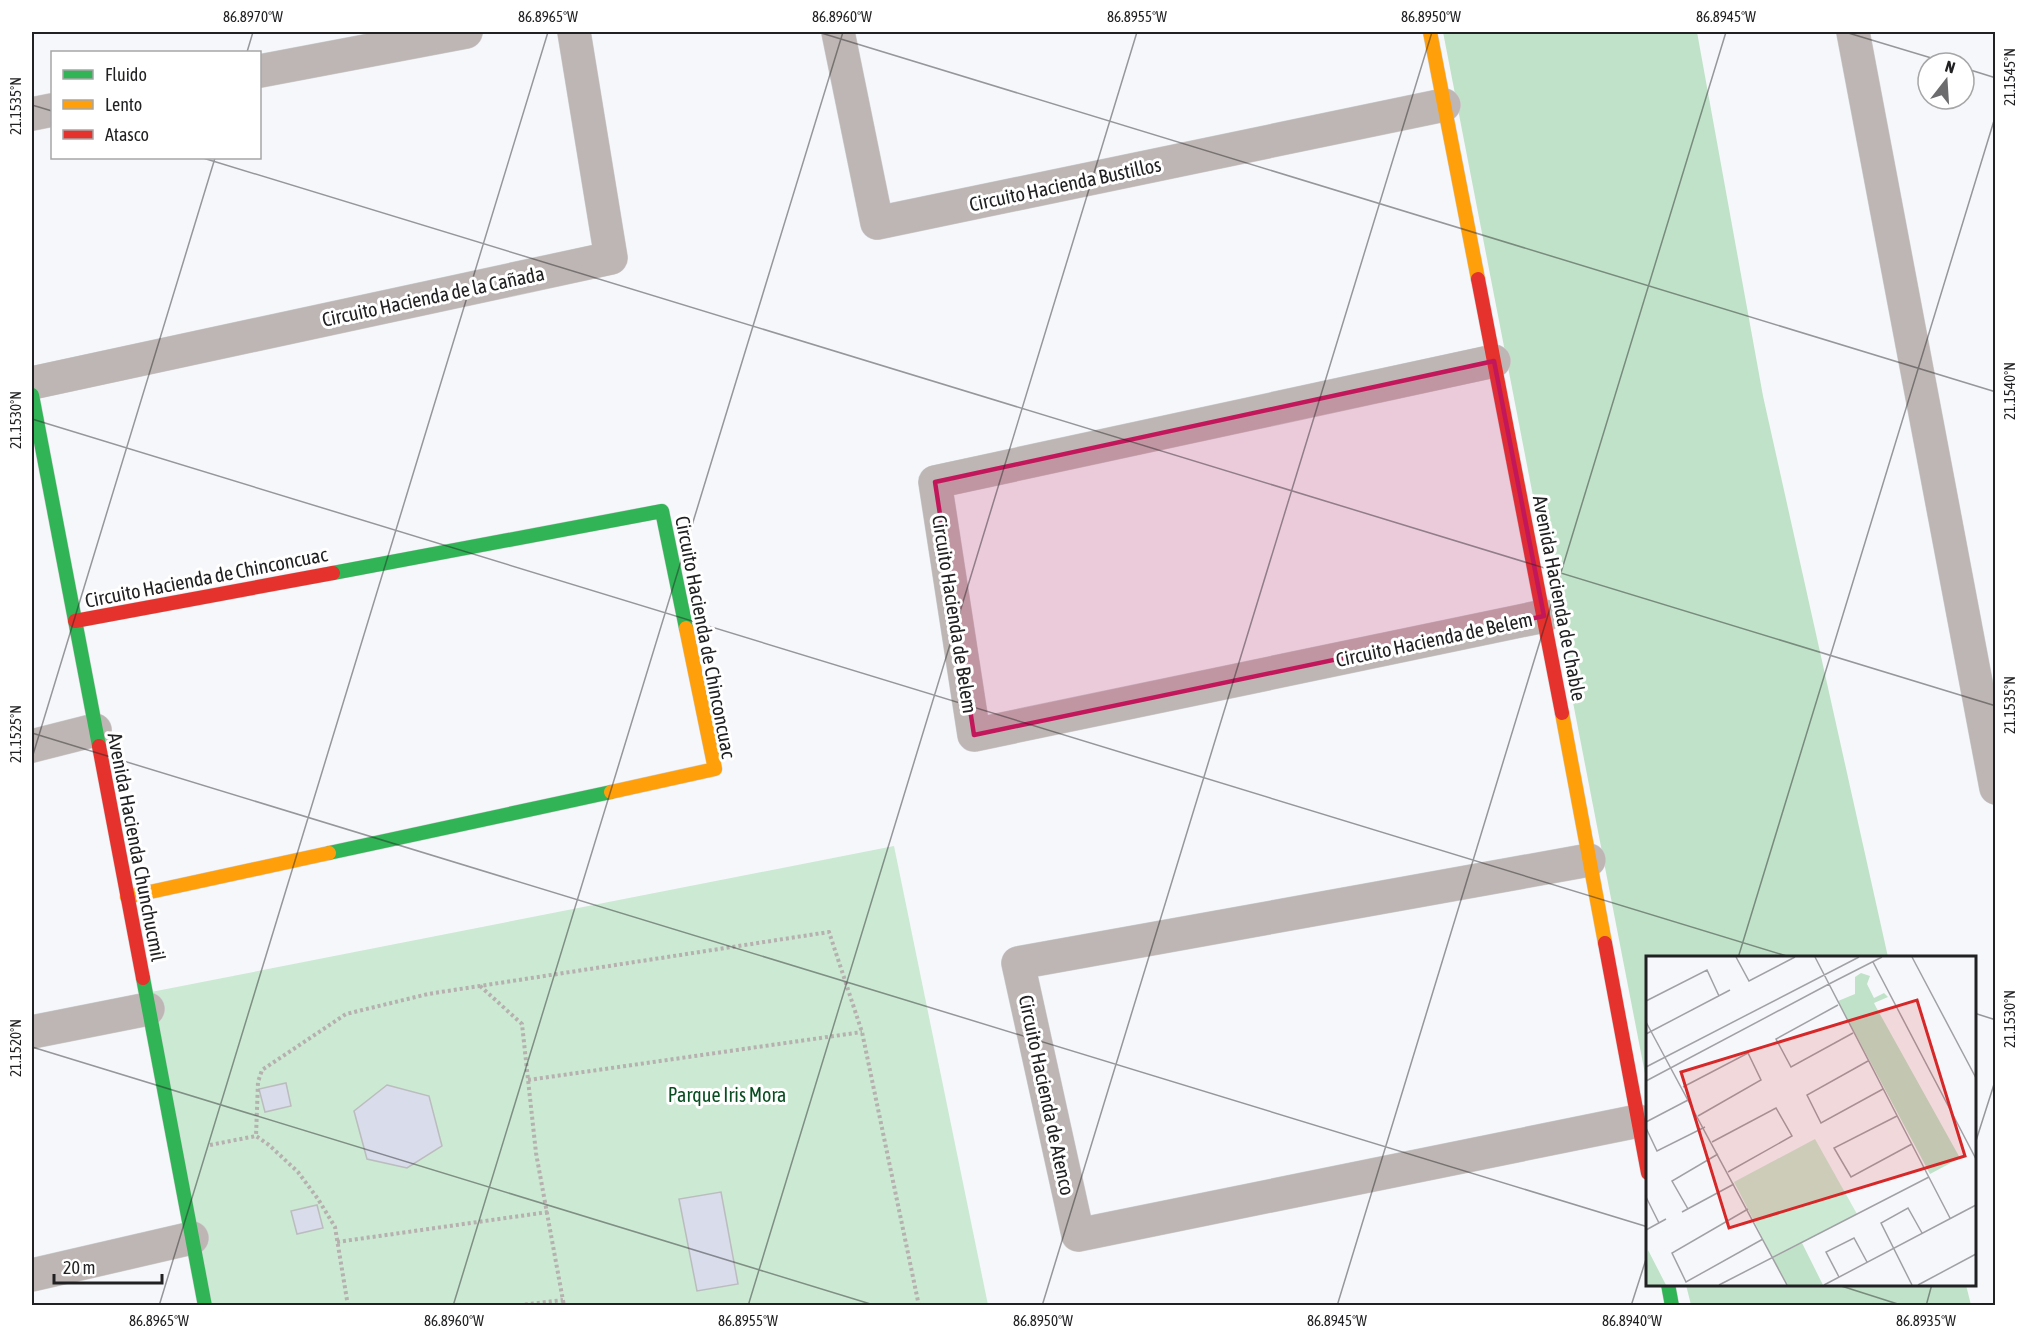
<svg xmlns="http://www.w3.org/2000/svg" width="2027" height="1337" font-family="'Asap Condensed',sans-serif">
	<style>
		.green { fill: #cce9d3 }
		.forest { fill: #c0e2c8 }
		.building { fill: #d9dcea; stroke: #bbbcbe; stroke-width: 1.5 }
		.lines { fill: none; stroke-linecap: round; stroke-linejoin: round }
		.street-casing { stroke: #d0d1d3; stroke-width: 34 }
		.fast-casing { stroke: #d0d1d3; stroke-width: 15 }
		.slow-casing { stroke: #d0d1d3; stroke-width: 15 }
		.jam-casing { stroke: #d0d1d3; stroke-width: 15 }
		.path { stroke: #b6b0af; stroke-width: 4; stroke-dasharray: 3 3; stroke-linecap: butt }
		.street { stroke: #beb6b4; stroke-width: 33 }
		.fast { stroke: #30b455; stroke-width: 14 }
		.slow { stroke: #ff9f0a; stroke-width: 14 }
		.jam { stroke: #e5322d; stroke-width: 14 }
		.marked { fill: #c2185b; fill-opacity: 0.2; stroke: #c2185b; stroke-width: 4.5; stroke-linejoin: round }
		.ticks { fill: none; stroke: #212123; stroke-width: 1.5; stroke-opacity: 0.45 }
		.labels { text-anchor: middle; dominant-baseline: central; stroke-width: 6; stroke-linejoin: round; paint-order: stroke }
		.street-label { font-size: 20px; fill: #212123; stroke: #fff }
		.park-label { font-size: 20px; fill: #084e21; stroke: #fff }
		.inset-road { fill: none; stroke: #a1a1a5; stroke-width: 1.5 }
		.view { fill: #d62828; fill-opacity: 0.15; stroke: #d62828; stroke-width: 3 }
		.inset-edge { fill: none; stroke: #212123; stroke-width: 3 }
		.neatline { fill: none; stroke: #212123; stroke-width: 2 }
		.ticks-label { font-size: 15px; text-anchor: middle; fill: #212123 }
	</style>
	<rect width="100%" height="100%" fill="#f6f7fb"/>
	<polygon class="green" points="894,846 988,1305 205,1305 146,993"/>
	<g class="forest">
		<polygon points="1443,32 1697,32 1763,396 1888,957 1648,958 1647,1084"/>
		<polygon points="1686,1285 1966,1285 1971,1305 1691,1305"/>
	</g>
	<g class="building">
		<polygon points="286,1083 291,1106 265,1112 259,1089"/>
		<polygon points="387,1085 429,1096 442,1146 407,1168 367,1159 354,1111"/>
		<polygon points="721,1192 738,1284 697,1291 679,1199"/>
		<polygon points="317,1205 323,1228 297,1234 291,1211"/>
	</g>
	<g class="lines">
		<defs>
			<g id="street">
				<polyline points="838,32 877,223 1444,105"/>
				<polyline points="1853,32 1996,788"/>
				<polyline points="260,71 466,32"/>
				<polyline points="32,114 52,110"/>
				<polyline points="1494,361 935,482 974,735 1544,616"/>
				<polyline points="32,383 611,258 574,32"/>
				<polyline points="32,746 95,730"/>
				<polyline points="1589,860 1018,963 1078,1235 1638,1121"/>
				<polyline points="32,1032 148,1009"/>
				<polyline points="32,1275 192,1238"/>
			</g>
			<g id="fast">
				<polyline points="32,395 99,746"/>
				<polyline points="333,573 662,511 686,628"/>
				<polyline points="329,853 611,792"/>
				<polyline points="143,978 205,1306"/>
				<polyline points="1668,1284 1672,1306"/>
			</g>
			<g id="slow">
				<polyline points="1430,32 1478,279"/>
				<polyline points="1562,713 1605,943"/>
				<polyline points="611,792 715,769 686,628"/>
				<polyline points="127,897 329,853"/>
			</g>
			<g id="jam">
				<polyline points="1478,279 1562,713"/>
				<polyline points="75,621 333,573"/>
				<polyline points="99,746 143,978"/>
				<polyline points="1605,943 1648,1173"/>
			</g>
		</defs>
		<use href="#street" class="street-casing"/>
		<use href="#fast" class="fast-casing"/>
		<use href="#slow" class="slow-casing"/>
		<use href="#jam" class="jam-casing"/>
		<g class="path">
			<polyline points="480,986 522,1024 536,1153 564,1306"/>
			<polyline points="528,1080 862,1032"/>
			<polyline points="210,1145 256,1136"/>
			<polyline points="337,1242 548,1212"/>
			<polyline points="348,1306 335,1227 318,1199 298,1172 269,1145 256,1136 258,1082 262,1070 346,1014 428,994 829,932 862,1032 919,1306"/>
			<polyline points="513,1306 563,1300"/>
		</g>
		<use href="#street" class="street"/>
		<use href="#fast" class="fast"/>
		<use href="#slow" class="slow"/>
		<use href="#jam" class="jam"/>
	</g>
	<path class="marked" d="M1494,361L1544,616L974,735L935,482Z"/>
	<path class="ticks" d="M818,32L1996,392M1845,32L1948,63M247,52L253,32M1964,68L1996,78M32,105L52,111M203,158L1996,706M32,419L1793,958M32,733L1648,1227M32,758L215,158M1738,958L1996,114M1974,1013L1996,1020M32,1047L877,1306M1974,1147L1996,1078M1835,1284L1904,1306M159,1306L548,32M453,1306L843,32M748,1306L1137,32M1042,1306L1432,32M1337,1306L1726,32M1631,1306L1648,1253M1926,1306L1932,1284"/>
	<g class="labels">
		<g class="street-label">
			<text transform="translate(1065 184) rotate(-12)">Circuito Hacienda Bustillos</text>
			<text transform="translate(433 296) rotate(-12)">Circuito Hacienda de la Cañada</text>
			<text transform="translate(206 577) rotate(-11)">Circuito Hacienda de Chinconcuac</text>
			<text transform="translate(1560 598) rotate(79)">Avenida Hacienda de Chable</text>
			<text transform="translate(955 614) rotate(81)">Circuito Hacienda de Belem</text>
			<text transform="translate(706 637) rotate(79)">Circuito Hacienda de Chinconcuac</text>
			<text transform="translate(1434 639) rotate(-12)">Circuito Hacienda de Belem</text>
			<text transform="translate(137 847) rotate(79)">Avenida Hacienda Chunchucmil</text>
			<text transform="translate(1047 1095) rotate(78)">Circuito Hacienda de Atenco</text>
		</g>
		<g class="park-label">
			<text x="727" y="1094">Parque Iris Mora</text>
		</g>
	</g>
	<g transform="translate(1646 956)">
		<rect width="330" height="330" fill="#f6f7fb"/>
		<path d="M169,183L211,258L127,302L88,226Z" fill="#cce9d3"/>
		<path d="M215,17L224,20L221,28L228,42L238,37L242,41L228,47L230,51L314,202L284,218L192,45L209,38V21ZM156,287L177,329H141L127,302ZM2,294L20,329H0Z" fill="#c0e2c8"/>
		<path class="inset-road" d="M90,1L103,25L149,1M169,1L304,262M266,1L330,122M227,6L330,203M183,28L236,1M0,45L61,14L73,40M192,49L130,83L145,111L207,77M0,66L141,329M0,78L84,34M222,105L161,139L175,167L237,133M0,111L213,1M0,125L183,28M37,131L102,97L115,124L52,160M251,160L188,192L205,221L266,188M0,166L44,143M0,172L11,195L59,171M66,186L130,152L146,180L82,216M0,241L13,267M42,253L26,225L72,198M102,253L26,297L40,326L117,283M36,256L88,228M0,274L20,263M193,321L180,296L208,282L221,306M73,329L283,221M178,329L330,249M266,329L235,267L262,252L276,277M272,329L330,298"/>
		<path class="view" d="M271,44L319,200L83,272L35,116Z"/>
		<rect width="330" height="330" class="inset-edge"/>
	</g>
	<rect width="2027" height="1337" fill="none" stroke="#ffffff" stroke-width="66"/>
	<rect x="51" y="51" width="210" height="108" fill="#ffffff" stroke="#a6a6a7" stroke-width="1.5"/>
	<rect x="63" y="70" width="30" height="9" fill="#30b455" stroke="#a6a6a7" stroke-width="1.5"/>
	<text x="105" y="81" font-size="18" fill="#212123">Fluido</text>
	<rect x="63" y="100" width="30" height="9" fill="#ff9f0a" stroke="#a6a6a7" stroke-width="1.5"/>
	<text x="105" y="111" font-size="18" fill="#212123">Lento</text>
	<rect x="63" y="130" width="30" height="9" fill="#e5322d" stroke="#a6a6a7" stroke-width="1.5"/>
	<text x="105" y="141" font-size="18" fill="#212123">Atasco</text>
	<g transform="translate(1946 81) rotate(17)"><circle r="28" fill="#ffffff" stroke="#a6a6a7" stroke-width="1.5"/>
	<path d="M0-4.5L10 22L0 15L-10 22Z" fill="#6c6c6f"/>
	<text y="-9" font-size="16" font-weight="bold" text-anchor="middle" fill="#212123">N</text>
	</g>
	<path d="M54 1274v9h108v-9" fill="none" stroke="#212123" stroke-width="3"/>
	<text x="63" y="1274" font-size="18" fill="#212123" stroke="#ffffff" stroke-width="4.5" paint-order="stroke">20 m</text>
	<rect x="33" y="33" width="1961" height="1271" class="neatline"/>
	<g class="ticks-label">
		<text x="253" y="22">86.8970°W</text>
		<text x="548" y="22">86.8965°W</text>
		<text x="842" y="22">86.8960°W</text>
		<text x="1137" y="22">86.8955°W</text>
		<text x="1431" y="22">86.8950°W</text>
		<text x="1726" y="22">86.8945°W</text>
		<text transform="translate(2010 77) rotate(-90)" y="5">21.1545°N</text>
		<text transform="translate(16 106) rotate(-90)" y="5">21.1535°N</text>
		<text transform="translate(2010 391) rotate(-90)" y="5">21.1540°N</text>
		<text transform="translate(16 420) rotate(-90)" y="5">21.1530°N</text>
		<text transform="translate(2010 705) rotate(-90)" y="5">21.1535°N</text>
		<text transform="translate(16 734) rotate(-90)" y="5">21.1525°N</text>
		<text transform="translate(2010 1019) rotate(-90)" y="5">21.1530°N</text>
		<text transform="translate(16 1048) rotate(-90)" y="5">21.1520°N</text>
		<text x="159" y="1326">86.8965°W</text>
		<text x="454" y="1326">86.8960°W</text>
		<text x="748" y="1326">86.8955°W</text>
		<text x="1043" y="1326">86.8950°W</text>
		<text x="1337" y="1326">86.8945°W</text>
		<text x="1632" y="1326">86.8940°W</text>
		<text x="1926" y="1326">86.8935°W</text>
	</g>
</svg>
